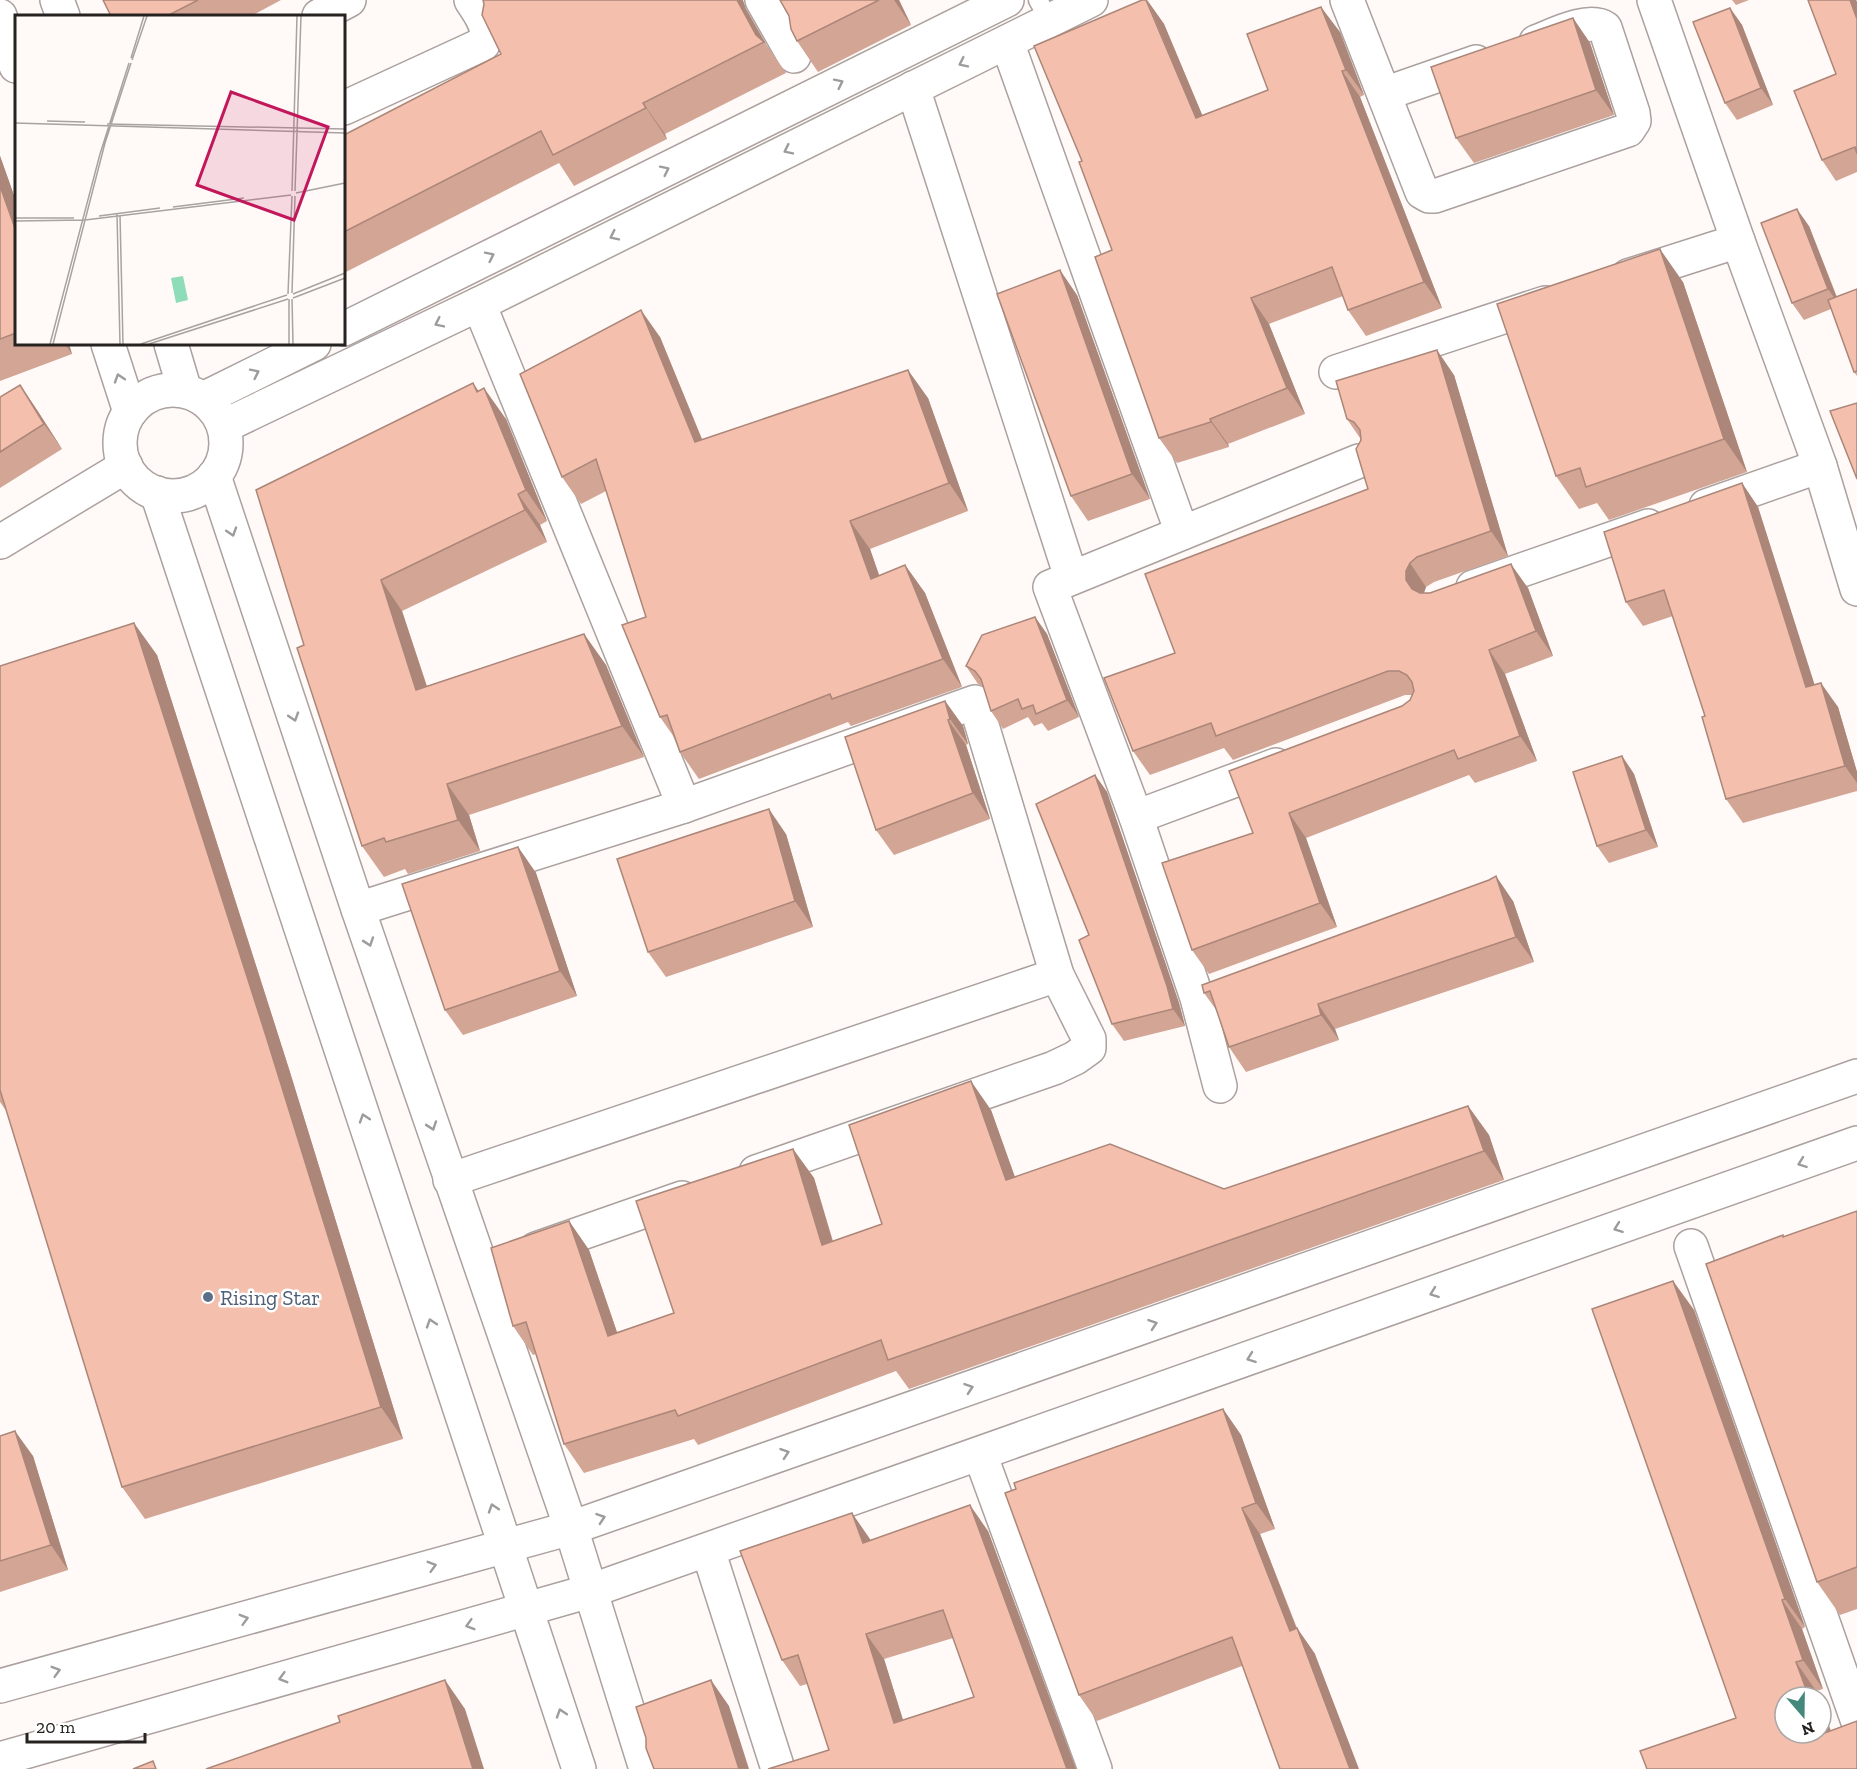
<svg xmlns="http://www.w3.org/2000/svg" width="1857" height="1769" font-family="'Zilla Slab',serif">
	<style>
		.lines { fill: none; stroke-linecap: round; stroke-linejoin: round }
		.lane-casing { stroke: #aba19e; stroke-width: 21 }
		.street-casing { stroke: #aba19e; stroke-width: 36 }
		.secondary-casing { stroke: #aba19e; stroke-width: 36 }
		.lane { stroke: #fff; stroke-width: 18 }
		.street { stroke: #fff; stroke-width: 33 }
		.secondary { stroke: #fff; stroke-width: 33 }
		.wall { fill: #d2a595; fill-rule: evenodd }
		.shaded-wall { fill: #ab8679 }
		.building { fill: #f4c0ad; stroke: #ab8679; stroke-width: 1.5; fill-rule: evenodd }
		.oneway { stroke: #9d9c9b }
		.service-dot { fill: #5c6f8a; stroke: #fff; stroke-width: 2 }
		.labels { text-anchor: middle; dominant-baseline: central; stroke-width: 5; stroke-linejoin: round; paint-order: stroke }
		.service-label { font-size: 21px; fill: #4e5e75; stroke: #fff; text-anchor: start }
		.inset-road { fill: none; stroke: #a8a3a1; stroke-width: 1.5 }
		.view { fill: #c2185b; fill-opacity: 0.15; stroke: #c2185b; stroke-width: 3 }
		.inset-edge { fill: none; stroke: #252220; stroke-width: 3 }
	</style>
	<rect width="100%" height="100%" fill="#fff9f7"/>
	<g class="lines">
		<defs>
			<polyline id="lane" points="1038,0 1050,21"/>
			<g id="street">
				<polyline points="762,0 794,56"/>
				<path d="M1347,0L1422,192L1429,196H1435L1628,130L1634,121L1633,113L1605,28C1589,17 1554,35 1536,42"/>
				<polyline points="1654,0 1738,241 1820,466 1857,589"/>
				<polyline points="319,16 349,0"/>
				<polyline points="1007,42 1182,533"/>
				<polyline points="913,88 1071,577"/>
				<polyline points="1384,94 1476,62"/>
				<path d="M344,108L483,44C493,29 479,13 471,0"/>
				<polyline points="1628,276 1738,241"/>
				<polyline points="479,304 684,806"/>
				<polyline points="1336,372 1545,303"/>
				<polyline points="1706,506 1820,466"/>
				<polyline points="1473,587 1648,526"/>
				<polyline points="1136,817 1276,765"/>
				<polyline points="358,909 684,806 975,702 1057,975 1089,1039 1089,1048 1075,1058 1054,1068 756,1172"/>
				<polyline points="1220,1086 1197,998 1136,817 1050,587 1359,461"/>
				<polyline points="450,1180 1057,975"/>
				<polyline points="1691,1246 1857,1719"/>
				<polyline points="536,1249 682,1198"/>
				<polyline points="980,1454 1095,1769"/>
				<polyline points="708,1550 778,1769"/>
			</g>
			<g id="secondary">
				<polyline points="57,0 63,16"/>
				<polyline points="0,16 16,66"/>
				<polyline points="344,329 1007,0"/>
				<polyline points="108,344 130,412"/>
				<polyline points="171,344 185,391"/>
				<circle cx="173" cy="443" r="53"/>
				<polyline points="203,399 314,344"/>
				<polyline points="224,426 479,304 1091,0"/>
				<polyline points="214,476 358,909 571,1528 646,1769"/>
				<polyline points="157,493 579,1769"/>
				<polyline points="0,542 126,466"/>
				<polyline points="0,1686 571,1528 1857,1076"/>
				<polyline points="0,1759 590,1591 1857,1143"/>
			</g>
		</defs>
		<use href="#lane" class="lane-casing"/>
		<use href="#street" class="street-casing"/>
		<use href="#secondary" class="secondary-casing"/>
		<use href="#lane" class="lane"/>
		<use href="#street" class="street"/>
		<use href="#secondary" class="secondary"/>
	</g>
	<g class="wall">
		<polygon points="103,0 281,0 251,16 111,16"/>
		<polygon points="780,0 899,0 911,25 818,72 797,41 789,16"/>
		<polygon points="1147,0 1164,24 1202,115 1268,90 1340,32 1364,95 1360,97 1442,308 1366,336 1348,310 1343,296 1269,324 1305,414 1228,444 1229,447 1177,463 1159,438 1112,250 1082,161"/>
		<polygon points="1732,0 1749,0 1736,5"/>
		<polygon points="1808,0 1856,0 1857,2 1857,172 1836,181 1822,160 1836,74"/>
		<polygon points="484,4 746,9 766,44 786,73 665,134 667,139 574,186 559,163 344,273 344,135 501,54"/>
		<polygon points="1730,8 1742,25 1773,105 1737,120 1725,103"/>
		<polygon points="1573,18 1590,43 1614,115 1474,163 1456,138"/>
		<polygon points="0,156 16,201 16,344 69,344 72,354 0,381"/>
		<polygon points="1809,226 1837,297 1857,289 1857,376 1854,372 1831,309 1804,320 1792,303"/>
		<polygon points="1683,282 1747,472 1609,520 1597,503 1579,509 1556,476"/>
		<polygon points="1077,295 1150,499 1088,521 1071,496"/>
		<polygon points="660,337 702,439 928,398 968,511 870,549 879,576 905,565 925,593 962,687 851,726 848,722 699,779 680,752 676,740 660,717 646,617 606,491 581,504 562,477"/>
		<polygon points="1454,375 1508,556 1434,582 1426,587 1424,593 1528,588 1553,656 1505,674 1537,761 1475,783 1469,775 1306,838 1337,927 1209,974 1192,950 1253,833 1410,700 1412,695 1405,695 1233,760 1224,748 1150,775 1133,751 1368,489 1360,438 1347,419"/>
		<polygon points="20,385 37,410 62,449 0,488 0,397"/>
		<polygon points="479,391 506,419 547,521 540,525 547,542 402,611 427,686 584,634 606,665 644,757 469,815 480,851 408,874 405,869 384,877 362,846 304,645"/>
		<polygon points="1742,483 1758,507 1814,685 1838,707 1857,772 1857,791 1743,823 1726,799 1705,716 1673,616 1643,626 1626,602"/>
		<polygon points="1035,617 1047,634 1079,717 1048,731 1042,723 1034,726 1028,717 1003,729 991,711 983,686 978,684 966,666"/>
		<polygon points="157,655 289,1069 403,1439 145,1519 122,1487 7,1112 0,1102 0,666"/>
		<polygon points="945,701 963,726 968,744 966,745 990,819 894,855 876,830"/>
		<polygon points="1622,756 1634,774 1658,847 1609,863 1597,846"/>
		<polygon points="1095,775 1107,792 1179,1003 1185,1026 1124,1041 1112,1024 1089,935"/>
		<polygon points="786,834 813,927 666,977 648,952"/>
		<polygon points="518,847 536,873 577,996 463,1035 445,1010"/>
		<polygon points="1513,901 1534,962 1335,1029 1339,1040 1246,1072 1229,1047 1217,1011 1204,993"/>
		<polygon points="1468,1106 1489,1135 1504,1180 909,1389 896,1371 698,1445 694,1439 584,1473 564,1444 536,1354 533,1355 513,1326 569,1221 589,1250 617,1332 674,1313 793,1149 814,1178 833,1241 882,1224 991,1110 1015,1177 1224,1189"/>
		<polygon points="1857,1211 1857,1609 1840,1615 1817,1582 1784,1237"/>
		<polygon points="1673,1281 1694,1310 1805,1627 1802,1629 1823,1689 1816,1691 1818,1697 1785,1697 1821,1733 1821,1704 1831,1731 1857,1769 1736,1718"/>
		<polygon points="1223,1409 1241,1435 1275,1529 1260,1534 1297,1628 1315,1654 1242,1666 1097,1721 1079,1695"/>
		<polygon points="0,1436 33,1456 68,1570 0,1592"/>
		<path d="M988,1531L1076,1769L829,1750L807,1684L800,1686L782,1660L870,1540ZM953,1638L974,1697L903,1720L884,1659Z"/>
	</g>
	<g class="shaded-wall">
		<polygon points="737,0 743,0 746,9 766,44 756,35"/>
		<polygon points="894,0 899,0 911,25"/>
		<polygon points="1147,0 1164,24 1214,143 1196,118"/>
		<polygon points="1850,0 1856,0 1857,2 1857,19"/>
		<polygon points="1321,7 1340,32 1364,95 1346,70"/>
		<polygon points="1730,8 1742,25 1773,105 1761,88"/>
		<polygon points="1573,18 1590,43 1614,115 1596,90"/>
		<polygon points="1342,71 1360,97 1442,308 1424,282"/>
		<polygon points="643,103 665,134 667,139 646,108"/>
		<polygon points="0,156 16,201 16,231 0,186"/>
		<polygon points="1797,209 1809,226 1840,306 1828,289"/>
		<polygon points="1660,249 1683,282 1747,472 1724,439"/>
		<polygon points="1060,270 1077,295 1150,499 1132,474"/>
		<polygon points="1251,298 1269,324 1305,414 1287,388"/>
		<polygon points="641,310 660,337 714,469 695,442"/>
		<polygon points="65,344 69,344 72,354"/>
		<polygon points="1437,350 1454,375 1508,556 1491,531"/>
		<polygon points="908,370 928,398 968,511 949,483"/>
		<polygon points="473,383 494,413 484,388 506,419 547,521 526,490"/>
		<polygon points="20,385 37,410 62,449 44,424"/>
		<polygon points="1210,419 1228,444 1229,447 1211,422"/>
		<polygon points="1742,483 1758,507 1823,711 1806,687"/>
		<polygon points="518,494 540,525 547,542 525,510"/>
		<polygon points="850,521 870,549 890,606 871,579"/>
		<polygon points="1410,563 1426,587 1423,595 1423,605 1406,580 1406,571"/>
		<polygon points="1511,564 1528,588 1553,656 1536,631"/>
		<polygon points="905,565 925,593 962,687 943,659"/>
		<polygon points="381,580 402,611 438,721 416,690"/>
		<polygon points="1035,617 1047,634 1079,717 1067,700"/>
		<polygon points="134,623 157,655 289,1069 403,1439 381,1407"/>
		<polygon points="584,634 606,665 644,757 622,726"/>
		<polygon points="1489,650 1505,674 1537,761 1520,736"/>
		<polygon points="1821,683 1838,707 1857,772 1857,783 1845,766"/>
		<polygon points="945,701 963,726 968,744 950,719"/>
		<polygon points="948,720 966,745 990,819 973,793"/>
		<polygon points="1622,756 1634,774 1658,847 1646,830"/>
		<polygon points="1095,775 1107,792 1179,1003 1185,1026 1173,1009"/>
		<polygon points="447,784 469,815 480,851 458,820"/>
		<polygon points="769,809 786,834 813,927 795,901"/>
		<polygon points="1289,813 1306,838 1337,927 1320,903"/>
		<polygon points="518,847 536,873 577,996 560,971"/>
		<polygon points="1496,876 1513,901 1534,962 1516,937"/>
		<polygon points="1318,1004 1335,1029 1339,1040 1321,1015"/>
		<polygon points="971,1081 991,1110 1026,1209 1006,1180"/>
		<polygon points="1468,1106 1489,1135 1504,1180 1484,1151"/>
		<polygon points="793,1149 814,1178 842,1274 822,1245"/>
		<polygon points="569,1221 589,1250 628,1365 608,1336"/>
		<polygon points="1673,1281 1694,1310 1805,1627 1785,1599"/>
		<polygon points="1223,1409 1241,1435 1275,1529 1256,1503"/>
		<polygon points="15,1431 33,1456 68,1570 51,1545"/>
		<polygon points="970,1505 988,1531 1076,1769 1067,1769"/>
		<polygon points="1242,1508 1260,1534 1304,1648 1297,1628 1315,1654 1359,1769 1350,1769 1290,1631"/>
		<polygon points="852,1513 870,1539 881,1569 863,1543"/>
		<polygon points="1782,1600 1802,1629 1823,1689 1803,1660"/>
		<polygon points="866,1634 884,1659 912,1749 894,1723"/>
		<polygon points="1796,1662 1816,1691 1818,1697 1809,1697"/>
		<polygon points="445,1680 465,1709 484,1769 473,1769"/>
		<polygon points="711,1680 729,1706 749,1769 739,1769"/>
		<polygon points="1821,1704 1842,1763 1822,1734 1821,1731"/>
	</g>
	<g class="building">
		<polygon points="103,0 198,0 167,16 111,16"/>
		<polygon points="483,0 737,0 756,35 764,42 643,103 646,108 553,155 541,131 344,232 344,135 501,54 482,15 484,4"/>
		<polygon points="780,0 879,0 797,41 791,29 789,16"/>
		<polygon points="1142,0 1146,0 1196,118 1268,90 1247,34 1321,7 1346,70 1342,71 1424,282 1348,310 1332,267 1251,298 1287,388 1210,419 1211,422 1159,438 1095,257 1112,250 1079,162 1082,161 1034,46"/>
		<polygon points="1808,0 1850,0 1857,19 1857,154 1855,147 1822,160 1794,91 1836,74"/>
		<polygon points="1730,8 1761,88 1725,103 1693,22"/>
		<polygon points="1573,18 1596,90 1456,138 1431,67"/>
		<polygon points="0,186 16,231 16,333 0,339"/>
		<polygon points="1797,209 1828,289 1792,303 1761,223"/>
		<polygon points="1660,249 1724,439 1586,487 1580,468 1556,476 1497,304"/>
		<polygon points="1060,270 1132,474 1071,496 997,294"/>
		<polygon points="1857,289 1857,371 1854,372 1828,300"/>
		<polygon points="641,310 695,442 908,370 949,483 850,521 871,579 905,565 943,659 832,699 830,694 680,752 667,715 660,717 622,625 646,617 596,459 562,477 520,374"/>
		<polygon points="1437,350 1491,531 1417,557 1410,563 1406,571 1406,580 1412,589 1420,593 1430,593 1511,564 1536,631 1489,650 1520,736 1458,759 1454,750 1289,813 1320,903 1192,950 1162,863 1253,833 1229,771 1402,706 1410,700 1414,691 1412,682 1407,675 1399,671 1388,671 1216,736 1211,723 1133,751 1104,678 1175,653 1145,574 1368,489 1356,449 1361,440 1360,430 1354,422 1347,419 1336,381"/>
		<polygon points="473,383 477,392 484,388 526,490 518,494 525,510 381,580 416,690 584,634 622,726 447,784 458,820 386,842 384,838 362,846 297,648 304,645 256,490"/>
		<polygon points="20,385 44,424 0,452 0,397"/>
		<polygon points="1857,403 1857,479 1830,411"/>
		<polygon points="1742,483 1806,687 1821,683 1845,766 1726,799 1702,717 1705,716 1664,590 1626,602 1604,532"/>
		<polygon points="1035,617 1067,700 1036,714 1033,705 1022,709 1018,699 991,711 981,679 975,671 966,666 982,635"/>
		<polygon points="134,623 266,1036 381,1407 122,1487 0,1090 0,666"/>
		<polygon points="945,701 950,719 948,720 973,793 876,830 845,737"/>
		<polygon points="1622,756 1646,830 1597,846 1573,772"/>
		<polygon points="1095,775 1167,986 1173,1009 1112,1024 1079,940 1089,935 1036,804"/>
		<polygon points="769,809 795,901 648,952 617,859"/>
		<polygon points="518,847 560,971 445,1010 402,884"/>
		<polygon points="1496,876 1516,937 1318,1004 1321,1015 1229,1047 1210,991 1204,993 1202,985 1489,880"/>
		<polygon points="971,1081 1006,1180 1110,1144 1224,1189 1468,1106 1484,1151 888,1360 881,1340 678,1416 675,1410 564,1444 526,1322 513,1326 491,1248 569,1221 608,1336 674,1313 636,1201 793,1149 822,1245 882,1224 849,1125"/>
		<polygon points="1857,1211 1857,1567 1817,1582 1706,1264 1783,1235 1783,1237"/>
		<polygon points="1673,1281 1785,1599 1782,1600 1803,1660 1796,1662 1809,1697 1785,1697 1785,1733 1821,1733 1821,1731 1822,1734 1857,1721 1857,1769 1647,1769 1640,1751 1736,1718 1592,1309"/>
		<polygon points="1223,1409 1256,1503 1242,1508 1290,1631 1297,1628 1350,1769 1280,1769 1232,1637 1079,1695 1005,1493 1016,1489 1014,1483"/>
		<polygon points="15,1431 51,1545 0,1561 0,1436"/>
		<path d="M970,1505L1067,1769H768L829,1750L798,1655L782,1660L740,1551L852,1513L863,1543ZM943,1610L974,1697L894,1723L866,1634Z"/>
		<polygon points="445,1680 473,1769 206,1769 340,1722 338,1716"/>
		<polygon points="711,1680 739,1769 654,1769 646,1748 646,1738 636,1707"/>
		<polygon points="153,1761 156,1769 133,1769"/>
	</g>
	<defs><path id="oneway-chevron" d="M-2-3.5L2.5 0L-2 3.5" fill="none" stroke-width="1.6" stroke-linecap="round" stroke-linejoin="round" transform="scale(1.5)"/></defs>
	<g class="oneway">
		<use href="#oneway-chevron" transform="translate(963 63) rotate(154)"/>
		<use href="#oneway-chevron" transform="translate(839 83) rotate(-26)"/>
		<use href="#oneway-chevron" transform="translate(788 150) rotate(154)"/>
		<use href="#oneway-chevron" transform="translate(665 170) rotate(-26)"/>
		<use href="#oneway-chevron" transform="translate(614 236) rotate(154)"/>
		<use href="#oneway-chevron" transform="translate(490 256) rotate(-26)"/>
		<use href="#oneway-chevron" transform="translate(439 323) rotate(154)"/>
		<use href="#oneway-chevron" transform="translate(255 373) rotate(-26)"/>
		<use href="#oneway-chevron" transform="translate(119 378) rotate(-108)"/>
		<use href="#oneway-chevron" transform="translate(232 532) rotate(72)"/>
		<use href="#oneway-chevron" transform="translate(294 717) rotate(72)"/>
		<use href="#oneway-chevron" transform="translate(369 942) rotate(71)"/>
		<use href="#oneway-chevron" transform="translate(364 1118) rotate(-108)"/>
		<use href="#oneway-chevron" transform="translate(432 1126) rotate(71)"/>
		<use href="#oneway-chevron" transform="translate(1802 1163) rotate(160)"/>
		<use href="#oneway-chevron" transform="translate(1618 1228) rotate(160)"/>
		<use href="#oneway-chevron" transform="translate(1434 1293) rotate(160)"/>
		<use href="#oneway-chevron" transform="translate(431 1323) rotate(-108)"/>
		<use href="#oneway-chevron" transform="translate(1153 1324) rotate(-19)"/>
		<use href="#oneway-chevron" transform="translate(1251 1358) rotate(160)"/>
		<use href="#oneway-chevron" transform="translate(969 1388) rotate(-19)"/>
		<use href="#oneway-chevron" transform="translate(785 1453) rotate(-19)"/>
		<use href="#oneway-chevron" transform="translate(493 1508) rotate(-108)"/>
		<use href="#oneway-chevron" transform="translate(601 1518) rotate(-19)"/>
		<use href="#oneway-chevron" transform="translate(432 1566) rotate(-16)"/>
		<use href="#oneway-chevron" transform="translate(244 1619) rotate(-16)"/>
		<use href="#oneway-chevron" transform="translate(470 1625) rotate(164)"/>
		<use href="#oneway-chevron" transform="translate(56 1671) rotate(-16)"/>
		<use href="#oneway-chevron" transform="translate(283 1678) rotate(164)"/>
		<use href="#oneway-chevron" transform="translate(561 1713) rotate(-108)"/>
	</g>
	<circle class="service-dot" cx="208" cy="1297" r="6"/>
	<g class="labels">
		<g class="service-label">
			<text x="220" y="1297">Rising Star</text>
		</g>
	</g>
	<g transform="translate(15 15)">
		<rect width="330" height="330" fill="#fff9f7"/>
		<path d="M168,261L173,285L161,288L156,263Z" fill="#8eddb8"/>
		<path class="inset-road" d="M116,43L129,1M117,45L132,1M32,106L70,107M0,108L330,118M92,109L330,114M277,176L282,1M280,176L286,1M281,178L330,168M158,192L229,183M102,199L105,329M105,200L108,329M84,201L145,193M0,203H59M0,206L70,205L276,180M277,278L280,181M273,279L277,181M278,279L330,258M278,283L330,263M274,284V329M277,284L278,329M35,329L85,139L114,48M38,329L90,128L116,48M126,329L272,280M134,329L273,284"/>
		<path class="view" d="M216,77L313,112L279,205L182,170Z"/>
		<rect width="330" height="330" class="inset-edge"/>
	</g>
	<g transform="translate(1803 1715) rotate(160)"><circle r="28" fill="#ffffff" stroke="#a8a7a6" stroke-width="1.5"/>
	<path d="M0-4.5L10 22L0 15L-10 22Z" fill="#44887c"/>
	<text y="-9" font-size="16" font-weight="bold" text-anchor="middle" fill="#252220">N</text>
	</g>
	<path d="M27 1733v9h118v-9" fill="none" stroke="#252220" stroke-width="3"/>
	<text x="36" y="1733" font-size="18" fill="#252220" stroke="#ffffff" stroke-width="4.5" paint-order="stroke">20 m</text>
</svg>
